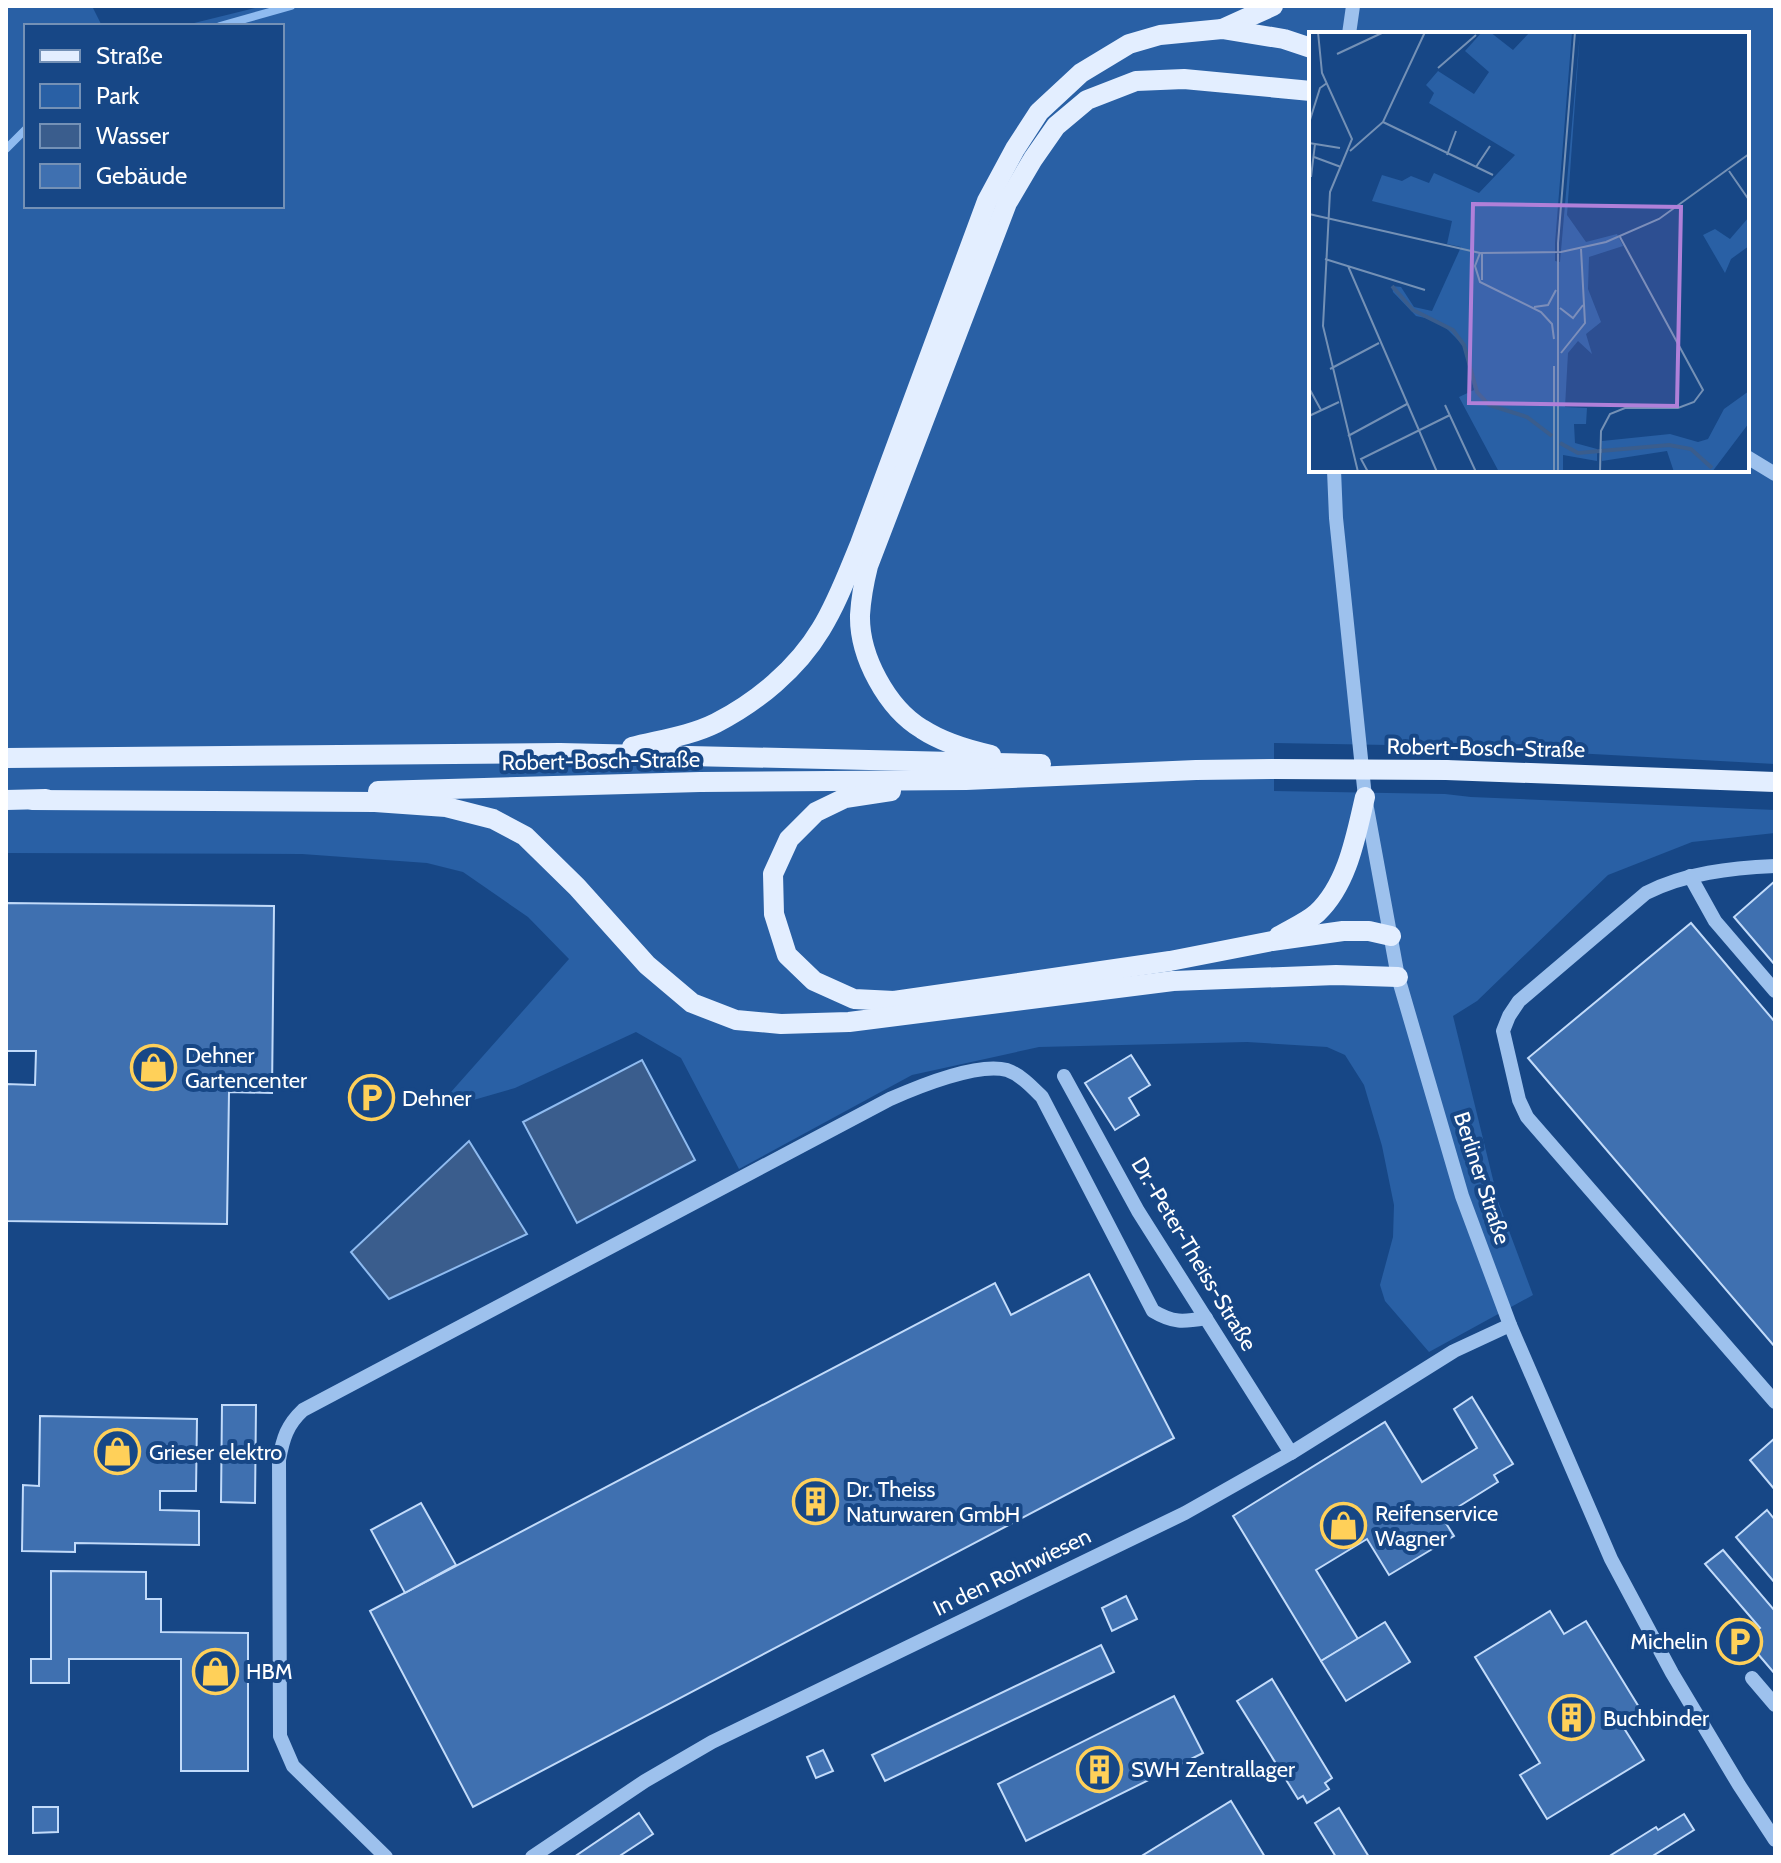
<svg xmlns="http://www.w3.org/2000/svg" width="1781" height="1863" font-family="Cabin,sans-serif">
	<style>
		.green { fill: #2960a5; fill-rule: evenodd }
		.water { fill: #3a5d8d; stroke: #8fbbf0; stroke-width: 2 }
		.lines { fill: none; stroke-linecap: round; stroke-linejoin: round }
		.stream { stroke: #8fbbf0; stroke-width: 8 }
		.building { fill: #3f70b0; stroke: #c2dbfa; stroke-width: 2 }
		.minor { stroke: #9dc1ed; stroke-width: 14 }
		.major { stroke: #e3eeff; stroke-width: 20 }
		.major-bridge { stroke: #e3eeff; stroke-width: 20 }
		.labels { text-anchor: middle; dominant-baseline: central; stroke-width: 8; stroke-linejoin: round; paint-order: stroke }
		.street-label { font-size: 22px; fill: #fff; stroke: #174786 }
		.poi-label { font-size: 22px; fill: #fff; stroke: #174786; text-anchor: start }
		.inset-river { fill: none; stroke: #3a5d8d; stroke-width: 4 }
		.inset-road { fill: none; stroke: #7491b6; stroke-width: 2 }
		.view { fill: #b080d9; fill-opacity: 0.15; stroke: #b080d9; stroke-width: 4 }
		.inset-edge { fill: none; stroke: #fff; stroke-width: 4 }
	</style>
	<rect width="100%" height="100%" fill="#174786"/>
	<path class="green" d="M6,6H92L102,26H26V206H282V26H182L263,6H1775V764L1446,746L1274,743V791L1445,794L1471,797L1775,810V833L1692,842L1608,875L1477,1001L1453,1016L1499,1204L1533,1295L1429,1352L1385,1301L1380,1285L1393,1237L1394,1205L1382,1146L1364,1085L1345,1055L1327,1047L1247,1042L1039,1047L912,1075L739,1169L681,1058L636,1032L515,1088L463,1103L451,1092L569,959L528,917L463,872L427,863L302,854L6,853ZM1311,34H1747V470H1311Z"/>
	<g class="water">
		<polygon points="642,1060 695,1160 577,1223 523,1122"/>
		<polygon points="469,1141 527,1234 389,1299 351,1252"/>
	</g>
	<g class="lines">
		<g class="stream">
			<polyline points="220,26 291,6"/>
			<polyline points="6,149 26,129"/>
		</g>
	</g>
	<g class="building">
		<polygon points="1775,881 1775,965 1734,917"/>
		<polygon points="6,903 274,906 272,1093 229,1092 227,1224 6,1221 6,1084 35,1085 36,1051 6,1051"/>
		<polygon points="1691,923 1775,1022 1775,1347 1528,1058"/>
		<polygon points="1131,1055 1150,1085 1129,1098 1139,1115 1115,1130 1085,1083"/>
		<polygon points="1089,1274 1174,1438 473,1807 370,1611 995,1283 1011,1315"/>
		<polygon points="1472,1397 1513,1464 1494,1475 1498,1482 1442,1517 1454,1536 1389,1575 1367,1539 1316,1570 1358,1639 1321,1661 1233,1516 1385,1422 1422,1482 1477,1448 1454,1409"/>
		<polygon points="222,1405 256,1405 255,1503 221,1502"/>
		<polygon points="40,1416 197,1419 196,1491 160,1491 160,1510 199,1511 199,1545 75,1543 75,1552 22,1551 23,1485 39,1486"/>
		<polygon points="1775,1438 1775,1490 1750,1460"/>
		<polygon points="421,1503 456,1565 405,1593 371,1530"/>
		<polygon points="1767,1510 1775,1520 1775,1583 1736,1537"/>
		<polygon points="1723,1550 1775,1611 1775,1674 1746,1640 1760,1628 1705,1564"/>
		<polygon points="51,1571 146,1572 146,1599 161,1599 161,1632 248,1633 248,1771 181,1771 181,1659 69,1659 69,1683 31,1683 31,1659 51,1659"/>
		<polygon points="1126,1596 1137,1619 1112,1631 1102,1608"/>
		<polygon points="1550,1611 1564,1634 1586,1621 1642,1712 1622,1725 1644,1760 1547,1819 1520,1775 1540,1763 1475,1657"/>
		<polygon points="1385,1622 1410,1662 1346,1701 1321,1661"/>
		<polygon points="1101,1645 1114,1672 885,1781 872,1755"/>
		<polygon points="1272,1679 1332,1778 1325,1783 1329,1789 1307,1803 1303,1796 1298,1799 1237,1701"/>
		<polygon points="1174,1696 1203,1753 1026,1841 998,1784"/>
		<polygon points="823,1750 833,1771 816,1778 807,1757"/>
		<polygon points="1231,1801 1265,1857 1140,1857"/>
		<polygon points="33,1807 58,1807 58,1832 33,1833"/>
		<polygon points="1339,1808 1369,1857 1336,1857 1315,1823"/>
		<polygon points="639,1813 653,1834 618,1857 574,1857"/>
		<polygon points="1684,1814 1694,1830 1651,1857 1608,1857 1656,1827 1658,1830"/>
	</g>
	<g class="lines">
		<g class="minor">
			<polyline points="1349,34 1353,6"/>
			<polyline points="1747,457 1775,474"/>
			<polyline points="1334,470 1336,518 1365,797 1398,977 1462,1196 1510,1325 1611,1559 1672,1673 1739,1785 1775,1840"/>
			<path d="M1775,866C1731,868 1685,873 1646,893L1519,1001L1509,1016L1503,1031L1519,1100L1527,1117L1775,1402"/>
			<polyline points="1690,876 1715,921 1775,991"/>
			<polyline points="1064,1076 1138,1211 1291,1453"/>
			<polyline points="1752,1678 1775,1705"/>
			<path d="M386,1857L293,1766L280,1736L279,1460C283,1438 287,1425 303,1410L890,1099C917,1087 978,1062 1007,1070C1021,1075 1032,1087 1042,1097L1153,1311C1173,1323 1183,1322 1206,1318"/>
			<polyline points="532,1857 645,1781 712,1742 1185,1513 1291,1453 1454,1351 1510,1325"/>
		</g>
		<g class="major">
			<polyline points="1222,29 1273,6"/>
			<path d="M632,747C659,740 690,736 716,723C757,702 797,669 821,629C837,603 848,573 860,544L987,201L1015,149L1039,112L1081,73L1129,44L1160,35L1222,29L1284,39L1311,48"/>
			<path d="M991,755C968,750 942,742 922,729C887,708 859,656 860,615C861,598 864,582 868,566L1007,203L1033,159L1056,126L1087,100L1136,81L1184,79L1311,91"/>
			<polyline points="6,758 560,753 1041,764"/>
			<polyline points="1446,770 1775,782"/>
			<polyline points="378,791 700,782 966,780 1196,770 1274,769"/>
			<polyline points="891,791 845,798 816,812 789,839 773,874 774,914 787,955 814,981 854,999 894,1001 1170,961 1272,941 1343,931 1369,931 1391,936"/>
			<polyline points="6,800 46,799"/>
			<polyline points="32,800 375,802 446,807 493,819 525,836 577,887 647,965 692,1003 736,1020 781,1024 849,1022 1173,981 1336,975 1398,977"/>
			<path d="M1279,936C1291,929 1307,922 1317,913C1348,884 1356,835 1365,797"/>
		</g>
		<polyline class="major-bridge" points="1274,769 1446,770"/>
	</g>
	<defs>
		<symbol id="shop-ring" viewBox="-11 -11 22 22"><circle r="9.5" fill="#174786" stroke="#ffd059" stroke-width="1.5"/><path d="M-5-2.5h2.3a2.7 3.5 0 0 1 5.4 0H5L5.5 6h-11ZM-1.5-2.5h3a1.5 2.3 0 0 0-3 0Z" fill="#ffd059"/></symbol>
		<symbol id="parking-ring" viewBox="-11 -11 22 22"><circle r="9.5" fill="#174786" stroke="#ffd059" stroke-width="1.5"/><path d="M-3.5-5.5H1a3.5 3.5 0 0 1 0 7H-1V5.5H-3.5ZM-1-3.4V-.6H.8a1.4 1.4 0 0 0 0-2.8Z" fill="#ffd059"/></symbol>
		<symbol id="building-ring" viewBox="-11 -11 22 22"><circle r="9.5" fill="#174786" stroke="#ffd059" stroke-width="1.5"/><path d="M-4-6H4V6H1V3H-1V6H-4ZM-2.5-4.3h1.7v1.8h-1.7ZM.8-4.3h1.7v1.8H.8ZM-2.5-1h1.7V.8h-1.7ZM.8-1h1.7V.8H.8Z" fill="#ffd059"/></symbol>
	</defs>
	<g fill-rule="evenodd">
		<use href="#shop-ring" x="128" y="1042" width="51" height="51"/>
		<use href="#parking-ring" x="346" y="1072" width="51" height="51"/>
		<use href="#shop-ring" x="92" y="1426" width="51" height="51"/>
		<use href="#building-ring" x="790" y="1476" width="51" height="51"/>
		<use href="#shop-ring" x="1318" y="1500" width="51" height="51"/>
		<use href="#parking-ring" x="1714" y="1616" width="51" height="51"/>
		<use href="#shop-ring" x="190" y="1646" width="51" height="51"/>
		<use href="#building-ring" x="1546" y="1692" width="51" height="51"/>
		<use href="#building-ring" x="1074" y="1744" width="51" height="51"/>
	</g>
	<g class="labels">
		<g class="street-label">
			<text transform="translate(1486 748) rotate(1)">Robert-Bosch-Straße</text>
			<text transform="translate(601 761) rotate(-1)">Robert-Bosch-Straße</text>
			<text transform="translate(1482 1178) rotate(72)">Berliner Straße</text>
			<text transform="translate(1194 1254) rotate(59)">Dr.-Peter-Theiss-Straße</text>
			<text transform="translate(1012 1572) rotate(-26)">In den Rohrwiesen</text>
		</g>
		<g class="poi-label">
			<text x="185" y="1055">Dehner<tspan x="185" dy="25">Gartencenter</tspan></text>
			<text x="402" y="1098">Dehner</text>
			<text x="149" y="1452">Grieser elektro</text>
			<text x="846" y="1489">Dr. Theiss<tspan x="846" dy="25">Naturwaren GmbH</tspan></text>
			<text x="1375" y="1513">Reifenservice<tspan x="1375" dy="25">Wagner</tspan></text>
			<text x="1708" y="1641" text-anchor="end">Michelin</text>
			<text x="246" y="1671">HBM</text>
			<text x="1603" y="1718">Buchbinder</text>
			<text x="1131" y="1769">SWH Zentrallager</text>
		</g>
	</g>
	<g transform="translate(1309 32)">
		<rect width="440" height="440" fill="#174786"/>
		<path d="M173,0H181L204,18L221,0H263L246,211V229L251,230L271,0L258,183L277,210L308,202L314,214L280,225L279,257L292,290L277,302L283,322L269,309L259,321L256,375L278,376L277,392H265L266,411L288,417V429L254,423V440H190L150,365L165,358L154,313L130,289L107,284L84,260L83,254L92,255L105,275L123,279L152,215L138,212L143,189L63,169L73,143L93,149L102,144L120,151L125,141L170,161L206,123L120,71L125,61L117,53L129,39L165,62L180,40L156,19ZM440,185V214L422,227L416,241L394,203L406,197L421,207ZM440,359V391L403,440H365L358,419L293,429V409L361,402L389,410L399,407L415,377Z" fill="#2960a5"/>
		<path class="inset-river" d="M83,254L104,278L144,298L155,313L168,360L180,373L218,385L243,404M251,411L269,421L360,413L382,417L403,436"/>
		<path class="inset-road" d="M9,0L13,41L43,107L21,160L14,294L49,440M28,22L75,0M129,36L167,3M74,90L184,143M0,91L11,56L18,51M0,111L31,116M41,119L74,90L116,0M138,123L147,99M5,125L32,135M167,135L181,114M420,139L440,168M2,145L6,112M0,182L171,221L252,220L297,210L350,187L440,122M171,221L166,234L171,250L232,280L243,292L245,307M16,227L116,258M39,234L128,440M173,248V221M225,275L239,273L247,258M251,276L264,286L274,273M252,321L276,291L272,217M21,337L70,311M0,356L12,378M136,373L167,440M0,384L30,370M39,404L98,372M59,440L52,427L141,383M245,440V334M249,440V211L266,0M291,440L292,399L301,382L316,376H369L385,370L394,358L311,205"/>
		<path class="view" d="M164,172L372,175L368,374L160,371Z"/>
		<rect width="440" height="440" class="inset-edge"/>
	</g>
	<rect width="1781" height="1863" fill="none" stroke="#ffffff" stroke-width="16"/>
	<rect x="24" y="24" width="260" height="184" fill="#174786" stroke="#7491b6" stroke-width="2"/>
	<rect x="40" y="50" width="40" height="12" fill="#e3eeff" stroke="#7491b6" stroke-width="2"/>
	<text x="96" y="64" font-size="24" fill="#ffffff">Straße</text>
	<rect x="40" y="84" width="40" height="24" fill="#2960a5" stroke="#7491b6" stroke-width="2"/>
	<text x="96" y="104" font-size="24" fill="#ffffff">Park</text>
	<rect x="40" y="124" width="40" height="24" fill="#3a5d8d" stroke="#7491b6" stroke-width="2"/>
	<text x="96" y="144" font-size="24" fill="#ffffff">Wasser</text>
	<rect x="40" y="164" width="40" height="24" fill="#3f70b0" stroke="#7491b6" stroke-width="2"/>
	<text x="96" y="184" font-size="24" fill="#ffffff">Gebäude</text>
</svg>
